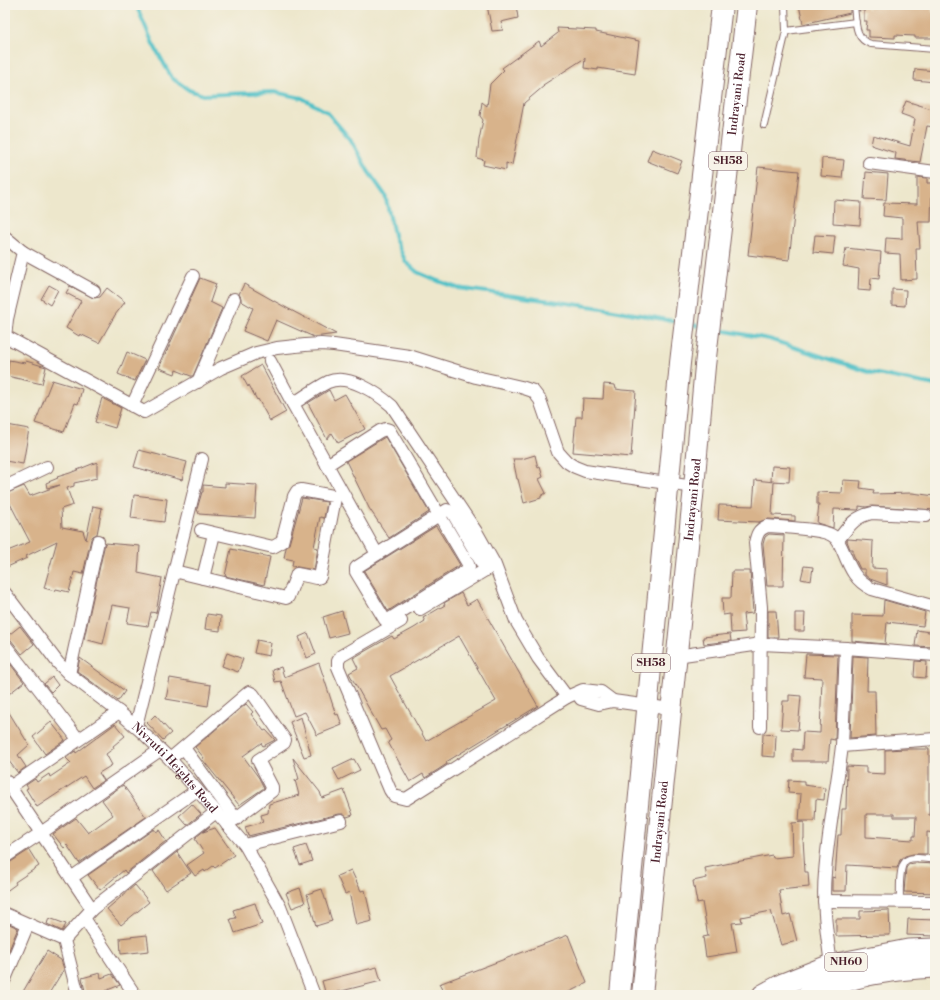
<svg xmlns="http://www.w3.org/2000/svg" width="940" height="1000" font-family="'Libre Bodoni',serif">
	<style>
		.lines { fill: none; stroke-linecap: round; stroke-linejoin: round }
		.stream { stroke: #53c1c7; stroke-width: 4 }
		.building { fill: #d8b38b; fill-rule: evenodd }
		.service-casing { stroke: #836563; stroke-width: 8 }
		.minor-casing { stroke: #836563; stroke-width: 14 }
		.primary-casing { stroke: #836563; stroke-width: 22 }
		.trunk-casing { stroke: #836563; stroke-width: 23 }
		.service { stroke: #fff; stroke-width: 6 }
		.minor { stroke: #fff; stroke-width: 12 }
		.primary { stroke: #fff; stroke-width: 20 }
		.trunk { stroke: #fff; stroke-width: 21 }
		.labels { text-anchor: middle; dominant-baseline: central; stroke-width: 3.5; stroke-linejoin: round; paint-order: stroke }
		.shield { fill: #f7f3e8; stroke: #7e5f64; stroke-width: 1 }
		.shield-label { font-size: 11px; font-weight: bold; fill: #4a1f2b }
		.street-label { font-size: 12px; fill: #4a1f2b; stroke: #f7f3e8 }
	</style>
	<rect width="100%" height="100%" fill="#f7f3e8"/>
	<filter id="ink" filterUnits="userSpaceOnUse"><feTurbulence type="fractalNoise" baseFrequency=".025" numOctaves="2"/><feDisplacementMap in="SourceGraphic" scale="8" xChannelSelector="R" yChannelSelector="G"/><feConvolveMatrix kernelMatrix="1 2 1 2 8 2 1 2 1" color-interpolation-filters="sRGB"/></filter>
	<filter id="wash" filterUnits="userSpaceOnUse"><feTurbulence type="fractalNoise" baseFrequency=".012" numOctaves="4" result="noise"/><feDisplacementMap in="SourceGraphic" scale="16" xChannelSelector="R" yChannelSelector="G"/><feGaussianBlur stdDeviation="0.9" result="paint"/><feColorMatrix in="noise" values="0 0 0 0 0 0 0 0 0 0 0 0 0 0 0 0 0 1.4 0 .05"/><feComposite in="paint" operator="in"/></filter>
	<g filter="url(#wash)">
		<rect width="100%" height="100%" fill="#ede7cc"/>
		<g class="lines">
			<g class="stream">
				<polyline points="136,5 153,44 172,78 189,90 203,95 274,92 302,98 327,112 351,140 368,171 385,195 395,239 406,262 417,272 438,281 458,288 602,308 679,322"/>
				<polyline points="689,324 704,327"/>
				<polyline points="715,329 769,339 872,373 935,385"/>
			</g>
		</g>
		<g id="blocks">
			<g class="building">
				<polygon points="487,5 516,5 518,18 501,22 503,30 492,31"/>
				<polygon points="799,5 850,5 850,13 803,24"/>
				<polygon points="859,5 866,5 867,9 868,9 868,5 932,5 932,12 935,12 935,38 915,38 915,36 895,35 895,38 869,37 869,30 866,30 867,21 864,21 864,10 859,11"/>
				<polygon points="557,28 596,30 596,32 639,41 635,74 598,68 598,70 584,68 585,58 543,85 544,86 524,103 512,165 506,163 506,170 483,165 484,160 477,158 479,140 483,120 480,116 482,102 487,106 490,84 504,70 502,68 539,41 541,46 558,33"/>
				<polygon points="915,69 935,71 935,82 914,80"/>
				<polygon points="906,101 935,110 935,127 927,126 920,162 895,159 896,153 871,145 873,135 910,146 915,119 901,114"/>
				<polygon points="652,149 682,161 677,173 647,161"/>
				<polygon points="822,158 844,160 842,178 821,176"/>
				<polygon points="758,167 799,171 789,260 748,255"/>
				<polygon points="866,172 888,174 886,200 864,199"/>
				<polygon points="917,177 927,178 927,183 932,183 931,222 918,222 920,248 916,248 917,279 901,280 900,254 885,253 886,238 902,239 902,218 883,216 884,203 917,204"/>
				<polygon points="834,200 861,202 860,225 833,223"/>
				<polygon points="815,235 835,236 833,254 813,252"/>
				<polygon points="846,248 881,252 879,279 871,278 870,291 858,290 859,269 843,266"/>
				<polygon points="200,278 216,284 210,302 222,308 193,376 191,376 176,370 175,374 159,368"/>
				<polygon points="244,284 283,306 336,334 314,337 276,320 267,341 243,331 253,308 241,301 241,298 239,294"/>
				<polygon points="49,285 58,290 50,305 41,299"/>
				<polygon points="70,286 94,298 100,297 107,288 125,302 115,315 99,343 80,334 79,336 66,328 81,301 66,293"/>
				<polygon points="892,289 906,290 905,306 892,305"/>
				<polygon points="127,352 145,360 135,381 118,374"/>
				<polygon points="9,360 25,363 26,361 46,367 42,384 7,376"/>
				<polygon points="261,365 286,412 270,421 258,399 257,400 249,385 248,387 242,376"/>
				<polygon points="52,380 82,389 78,404 75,403 64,432 35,423"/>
				<polygon points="604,384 615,385 616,389 622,390 636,391 631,457 573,452 576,417 582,417 583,398 603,399"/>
				<polygon points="329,390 334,400 345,394 365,429 338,443 332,433 327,439 308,403"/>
				<polygon points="102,398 121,408 115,428 95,422"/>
				<polygon points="7,425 29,429 23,464 5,461 5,440"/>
				<polygon points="385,437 429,512 389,538 369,508 346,461"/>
				<polygon points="139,450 187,462 182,480 134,467"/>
				<polygon points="535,455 538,468 540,467 543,477 539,479 546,493 541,496 541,498 524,503 518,479 517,479 513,459 522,459"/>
				<polygon points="97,462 97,478 74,483 74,486 67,488 73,505 61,509 62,527 83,531 86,540 93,506 102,508 97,534 93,536 91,539 83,574 74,572 69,592 56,589 55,591 44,588 57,541 26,556 27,558 5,568 5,552 30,542 5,494 24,486 30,496 60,485 47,488 46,483 58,478 57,477 70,473"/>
				<polygon points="772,466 790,467 789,482 771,481"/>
				<polygon points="755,480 774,482 772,515 795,516 795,521 768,519 759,522 718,520 719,505 753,506"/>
				<polygon points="843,480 861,481 860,488 874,490 873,494 912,493 935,496 935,510 872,506 866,507 859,506 859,509 858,510 834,509 833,528 817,523 819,504 817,504 817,492 842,493"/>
				<polygon points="225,483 257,485 255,518 199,514 197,509 202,492 203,492 203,485 225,487"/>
				<polygon points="134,495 167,499 164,522 131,518"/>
				<polygon points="302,498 327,502 324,518 320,517 314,547 318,548 314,570 292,566 293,560 284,558 286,548 289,544"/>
				<polygon points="436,526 460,565 388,611 364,571"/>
				<polygon points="769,534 784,535 783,586 767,586 763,544 765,537"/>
				<polygon points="848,539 873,541 872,568 887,569 887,585 870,579 865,575 865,569 860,569 853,554 853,549 850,549 847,541"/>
				<polygon points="105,543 140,546 138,573 162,578 156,613 151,612 148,626 127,623 130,608 112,605 103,644 84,639"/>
				<polygon points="231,549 270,557 264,585 225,576"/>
				<polygon points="804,566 813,567 811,581 801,579"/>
				<polygon points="732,571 750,571 753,613 743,614 745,632 731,633 730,614 723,615 722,598 731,598"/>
				<path d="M461,593L467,605L477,599L538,706L446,762L447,764L425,778L423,774L410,782L388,742L391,740L385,729L381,730L349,673L358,668L353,658L392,636L394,639L414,628L425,621L423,618L445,605L444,603ZM459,636L496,701L426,741L390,676Z"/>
				<polygon points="884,600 925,612 923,626 887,622 885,644 852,641 852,615 883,616"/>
				<polygon points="342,611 348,633 329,638 323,617"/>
				<polygon points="768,611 776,611 778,637 768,637"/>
				<polygon points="795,613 805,613 804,631 795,631"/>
				<polygon points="207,614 221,616 220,631 205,629"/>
				<polygon points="20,626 34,644 22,654 11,640 5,638"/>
				<polygon points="917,630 935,633 935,647 915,646"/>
				<polygon points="308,633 316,654 307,658 299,637"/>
				<polygon points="730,634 731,641 704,644 703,637"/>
				<polygon points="257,640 271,643 269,656 254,653"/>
				<polygon points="227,653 243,659 238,672 222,666"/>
				<polygon points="806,654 838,655 835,740 830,739 828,761 793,761 793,749 802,750 803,732 820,733 822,678 804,677"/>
				<polygon points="853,656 868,657 867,691 875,691 876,736 850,738"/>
				<polygon points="5,657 24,682 5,697"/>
				<polygon points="80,658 125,691 118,701 77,671"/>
				<polygon points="915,661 927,662 926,678 914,677"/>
				<polygon points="319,663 336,715 338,714 342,725 317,735 305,712 294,716 281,681 275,682 272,670 281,667 284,677"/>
				<polygon points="52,677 58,685 51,692 44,684"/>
				<polygon points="170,678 211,685 208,706 166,699"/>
				<polygon points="789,695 801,696 798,730 781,729 783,701 789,701"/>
				<polygon points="246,704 253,712 251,714 264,731 266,730 275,740 263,746 261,743 243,756 259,778 264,788 239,805 202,759 204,758 195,747"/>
				<polygon points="5,706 29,745 18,755 26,767 18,773 5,756"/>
				<polygon points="155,715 171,733 163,740 147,723"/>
				<polygon points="301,717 311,755 304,757 290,722"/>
				<polygon points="51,722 65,740 45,754 33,737"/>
				<polygon points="115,724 125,736 113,746 114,748 106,754 112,765 99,773 104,780 92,788 84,776 37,807 26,789 28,788 26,785 35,779 37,782 49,774 50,777 71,763 66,758 75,751 76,753"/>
				<polygon points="763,734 776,735 775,757 762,756"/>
				<path d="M906,749H929V815H935V833L927,832V854H913L905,856L900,860L897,868L847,865L846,891H832V877L835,878L838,835H841L842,809H846L847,766L866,767V773L885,774V750ZM866,814H894V817H916L915,836H913V840L866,837Z"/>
				<polygon points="293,758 320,792 322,798 344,790 353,815 347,817 343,814 339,814 248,836 245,827 263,822 261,815 268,813 269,804 299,795 295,780 299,779"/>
				<polygon points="354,759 360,770 339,780 333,769"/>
				<polygon points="789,780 804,781 804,785 825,788 824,800 816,799 815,821 799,821 801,794 788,793"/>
				<polygon points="123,785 146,817 79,863 67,845 64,848 53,834 76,818 88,833 113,815 102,800"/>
				<polygon points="192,804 201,814 187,825 179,816"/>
				<polygon points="804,822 804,839 803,839 805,872 808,872 809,887 779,890 783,916 790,914 797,941 781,945 771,911 741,917 742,922 732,923 737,952 706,957 703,937 708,936 702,902 697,903 693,881 707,878 705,868 772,855 773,858 793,856 792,823"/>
				<polygon points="210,826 203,832 215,828 234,855 215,868 213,866 205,872 204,870 195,876 187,865 204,853 195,839 197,838 196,837"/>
				<polygon points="154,829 156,832 159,830 166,841 126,873 124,870 100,890 88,875"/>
				<polygon points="306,845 312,861 300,865 294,849"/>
				<polygon points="29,850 39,866 15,882 16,884 5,892 5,864 9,863"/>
				<polygon points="177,852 191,873 166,890 153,871"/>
				<polygon points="914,863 935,864 935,893 904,892 906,868 909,864"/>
				<polygon points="351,870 361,891 365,890 372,921 356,925 349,892 345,894 337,876"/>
				<polygon points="135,885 149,902 121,925 107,909"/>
				<polygon points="300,888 305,903 292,908 286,893"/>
				<polygon points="322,889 332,921 316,926 307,894"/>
				<polygon points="255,903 262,924 235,933 230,919 236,918 233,910"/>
				<polygon points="889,910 890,935 836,936 836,919 860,919 860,911"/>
				<polygon points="49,918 66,924 64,928 62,931 47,924"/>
				<polygon points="908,919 935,920 935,936 907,935"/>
				<polygon points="5,922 18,928 5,960"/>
				<polygon points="147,935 149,951 121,954 120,938"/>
				<polygon points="568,935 587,983 563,995 445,995 439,984"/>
				<polygon points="47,951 61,960 64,969 48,995 21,995"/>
				<polygon points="377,967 381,981 326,995 322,981"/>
				<polygon points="100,973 101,978 112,974 120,985 105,991 106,995 86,995 82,978"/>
			</g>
		</g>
	</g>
	<g filter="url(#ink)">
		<use href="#blocks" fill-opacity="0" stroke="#836563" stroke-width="1"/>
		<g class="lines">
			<defs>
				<g id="service">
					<polyline points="785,5 786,31 856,22"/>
					<path d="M854,5C856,21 854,39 871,44L935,49"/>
					<polyline points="764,125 786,31"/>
					<path d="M900,902C900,893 898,864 907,860C914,856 927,859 935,860"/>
				</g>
				<g id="minor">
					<polyline points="869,163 935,172"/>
					<polyline points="5,237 23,252 7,319 5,338"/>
					<polyline points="23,252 94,291"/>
					<polyline points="5,336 144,412 221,368 256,353 277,348 305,345 321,344 334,345 409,356 476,377 521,387 533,391 540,400 558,452 567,462 575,467 585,471 694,487"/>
					<path d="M270,361L293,404C304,397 316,388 328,382C348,373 377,393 392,406L477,533L495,565L516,621L538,658L567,697L583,690L601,692L613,701"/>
					<polyline points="198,382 234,299"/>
					<polyline points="293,404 377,554"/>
					<polyline points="132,406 193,276"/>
					<polyline points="327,465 380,431 386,429 389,430 468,564 469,567 467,570 388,620 385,620 356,572 356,568 357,567 439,515 447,510 452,512 486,570"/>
					<polyline points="5,487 47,467"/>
					<path d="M838,540C849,526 854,517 872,513L926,516"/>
					<polyline points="174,571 286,598 288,597 297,574 317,578 320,577 335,498 333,496 301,490 297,491 294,496 282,542 273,547 201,530"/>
					<polyline points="203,578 214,534"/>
					<path id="s1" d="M5,593L58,663L69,674L119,712L143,733L170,759L245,845L280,907L314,995"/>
					<polyline points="420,609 492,566"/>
					<polyline points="401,621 341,656 338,661 338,667 390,790 394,796 406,799 567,697"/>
					<polyline points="5,645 78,739"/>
					<polyline points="676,656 761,644 846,648 935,655"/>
					<polyline points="69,674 98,541"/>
					<polyline points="577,693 581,699 599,704 613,701 671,709"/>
					<polyline points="136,726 202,459"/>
					<path d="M760,727L761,607L755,543C757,534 758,530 767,526C781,527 824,529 833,536C839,540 840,545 843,551C850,568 855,581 872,589L935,607"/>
					<polyline points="842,746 846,648"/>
					<polyline points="184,748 236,819"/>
					<polyline points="170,759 249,692 253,694 285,740 284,743 258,760 272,787 272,791 227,825"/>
					<polyline points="10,787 119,712"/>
					<polyline points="245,845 341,821"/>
					<polyline points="5,857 41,833 6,781"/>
					<polyline points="71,878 197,790"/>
					<polyline points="824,901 935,902"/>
					<polyline points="92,909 41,833 160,750"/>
					<polyline points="5,914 64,940"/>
					<polyline points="84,918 135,995"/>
					<path d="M831,965C827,934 822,904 825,873C828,831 837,788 842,746L935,739"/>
					<polyline points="5,979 28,924"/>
					<polyline points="78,995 64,940 92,909 216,812"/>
				</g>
				<g id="primary">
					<polyline points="620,995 680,363 722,5"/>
					<path id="s2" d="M642,995L694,487L705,366L747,5"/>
				</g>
				<g id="trunk">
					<polyline points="763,995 783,984 831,965 908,950 935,949"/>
					<path d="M808,995C829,987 851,978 873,974C894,970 914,968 935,967"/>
				</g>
			</defs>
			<use href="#service" class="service-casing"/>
			<use href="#minor" class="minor-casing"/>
			<use href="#primary" class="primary-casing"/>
			<use href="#trunk" class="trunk-casing"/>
			<use href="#service" class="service"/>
			<use href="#minor" class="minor"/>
			<use href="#primary" class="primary"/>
			<use href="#trunk" class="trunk"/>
		</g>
	</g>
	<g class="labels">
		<g class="shield">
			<rect x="709" y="152" width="38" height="18" rx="3"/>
			<rect x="632" y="654" width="38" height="18" rx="3"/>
			<rect x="825" y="953" width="42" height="18" rx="3"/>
		</g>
		<g class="shield-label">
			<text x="728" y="161">SH58</text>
			<text x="651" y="663">SH58</text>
			<text x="846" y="962">NH60</text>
		</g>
		<g class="street-label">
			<text stroke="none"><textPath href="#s2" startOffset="906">Indrayani Road</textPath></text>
			<text stroke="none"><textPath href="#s2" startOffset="498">Indrayani Road</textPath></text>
			<text stroke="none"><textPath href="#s1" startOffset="245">Nivrutti Heights Road</textPath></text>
			<text stroke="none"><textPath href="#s2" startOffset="174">Indrayani Road</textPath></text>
		</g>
	</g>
	<rect width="940" height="1000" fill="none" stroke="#f7f3e8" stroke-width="20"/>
</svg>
